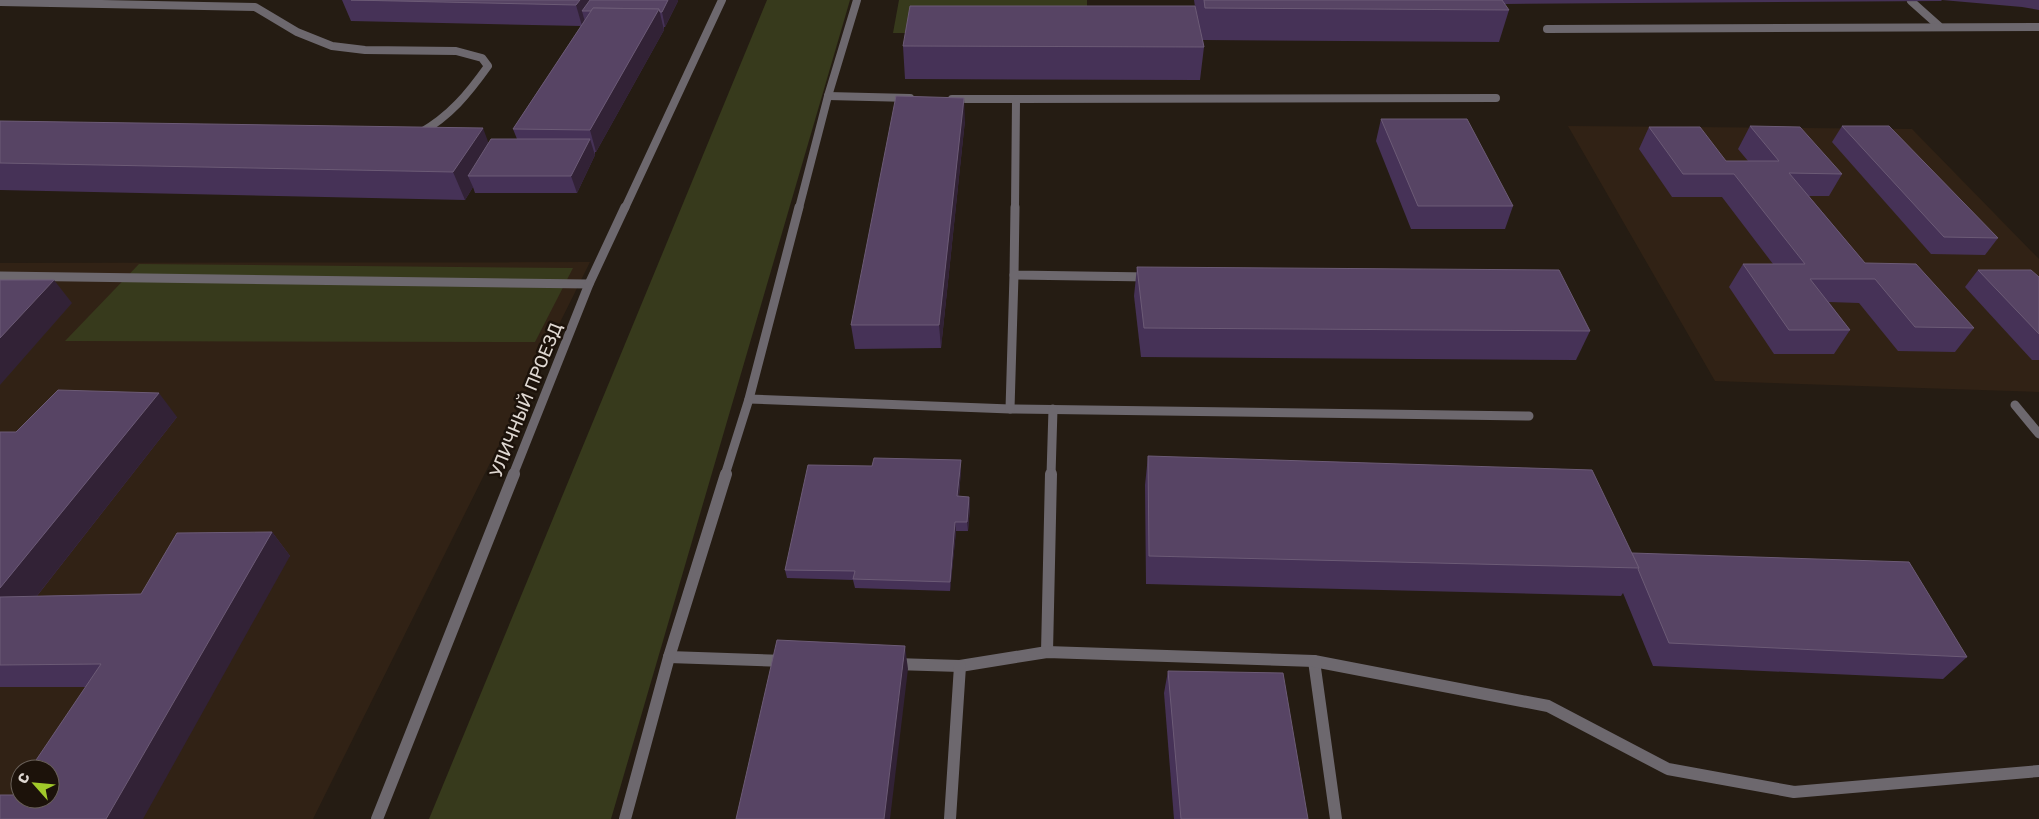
<svg xmlns="http://www.w3.org/2000/svg" width="2039" height="819" font-family="Rubik,sans-serif">
	<style>
		.built { fill: #312215; fill-rule: evenodd }
		.green { fill: #373a1c }
		.lines { fill: none; stroke-linecap: round; stroke-linejoin: round }
		.service-far2 { stroke: #6d686e; stroke-width: 8 }
		.service-far1 { stroke: #6d686e; stroke-width: 9 }
		.service { stroke: #6d686e; stroke-width: 12 }
		.minor-far2 { stroke: #6d686e; stroke-width: 8 }
		.minor-far1 { stroke: #6d686e; stroke-width: 9 }
		.minor { stroke: #6d686e; stroke-width: 12 }
		.wall { fill: #463257 }
		.shaded-wall { fill: #322236 }
		.building { fill: #574464; stroke: #6c5b76 }
		.labels { text-anchor: middle; dominant-baseline: central; stroke-width: 5; stroke-linejoin: round; paint-order: stroke }
		.street-label { font-size: 18px; fill: #dfd8d2; stroke: #1c120a }
	</style>
	<rect width="100%" height="100%" fill="#251c13"/>
	<g class="built">
		<polygon points="1568,126 1912,129 2039,259 2039,392 1715,381"/>
		<path d="M590,262L313,819H0V263ZM20,769H50V799H20Z"/>
	</g>
	<g class="green">
		<polygon points="767,0 850,0 611,819 429,819"/>
		<polygon points="899,0 1087,0 1087,33 893,33"/>
		<polygon points="139,264 573,268 535,342 65,341"/>
	</g>
	<g class="lines">
		<g class="service-far2">
			<polyline points="1911,1 1939,26"/>
			<path d="M0,2L255,7L297,32L332,46L365,50L456,51L482,58L488,66C468,94 450,116 420,133"/>
			<polyline points="1547,29 2039,27"/>
			<polyline points="828,96 910,98"/>
			<polyline points="952,99 1496,98"/>
			<polyline points="1015,208 1016,100"/>
		</g>
		<g class="service-far1">
			<polyline points="1015,207 1014,275 1149,277"/>
			<polyline points="0,276 589,284"/>
			<polyline points="749,399 1010,409 1529,416"/>
			<polyline points="2015,405 2039,434"/>
			<polyline points="1010,409 1014,275"/>
			<polyline points="1051,475 1053,409"/>
		</g>
		<g class="service">
			<polyline points="1047,652 1051,474"/>
			<polyline points="669,657 786,661"/>
			<polyline points="1314,661 1336,819"/>
			<polyline points="895,664 960,666 1047,652 1314,661 1548,706 1668,769 1794,792 2039,771"/>
			<polyline points="950,819 960,666"/>
		</g>
		<g class="minor-far2">
			<polyline points="625,208 722,0"/>
			<polyline points="799,208 828,96 857,0"/>
		</g>
		<g class="minor-far1">
			<polyline points="513,475 589,284 625,207"/>
			<polyline points="725,475 749,399 799,207"/>
		</g>
		<g class="minor">
			<polyline points="377,819 514,474"/>
			<polyline points="625,819 669,657 726,474"/>
		</g>
	</g>
	<g class="wall">
		<polygon points="342,0 678,0 678,1 665,27 664,27 664,30 596,152 595,152 595,155 577,193 475,193 473,187 465,200 0,190 0,121 489,143 517,139 513,129 581,26 351,21"/>
		<polygon points="1194,0 2039,0 2039,10 2022,7 1942,0 1941,1 1504,4 1509,10 1499,42 1203,40 1204,47 1200,80 905,79 903,46 1196,13"/>
		<polygon points="1381,119 1513,206 1505,229 1411,229 1376,141"/>
		<polygon points="965,120 941,348 855,349 851,325"/>
		<polygon points="1750,126 1842,174 1829,196 1809,196 1865,263 1974,328 1955,352 1898,351 1859,303 1829,302 1850,330 1834,354 1774,354 1729,287 1743,264 1773,264 1722,197 1672,197 1639,149 1649,127 1726,161 1748,161 1738,149"/>
		<polygon points="1842,126 1998,238 1985,255 1931,254 1832,142"/>
		<polygon points="1137,267 1590,331 1576,360 1141,357 1134,296"/>
		<polygon points="1978,270 2039,277 2039,360 2032,360 1965,287"/>
		<polygon points="177,417 37,596 141,594 272,532 290,556 13,795 86,687 0,687 0,432 16,432"/>
		<polygon points="1148,456 1632,553 1967,657 1943,679 1653,666 1623,593 1621,596 1146,584 1145,485"/>
		<polygon points="961,460 961,469 959,497 969,497 970,506 968,531 956,531 950,591 855,588 853,580 787,578 785,570 872,466"/>
		<polygon points="1168,671 1308,819 1174,819 1164,693"/>
	</g>
	<g class="shaded-wall">
		<polygon points="580,0 601,0 582,11 585,22 582,26 576,5"/>
		<polygon points="668,0 678,0 678,1 665,27 662,12"/>
		<polygon points="659,9 664,30 596,152 590,130"/>
		<polygon points="964,98 965,120 941,348 939,325"/>
		<polygon points="483,128 493,155 468,176 473,187 465,200 453,172"/>
		<polygon points="590,139 595,155 577,193 571,176"/>
		<polygon points="54,280 72,303 0,385 0,338"/>
		<polygon points="159,393 177,417 18,620 0,604 0,588"/>
		<polygon points="961,460 961,469 958,506 957,496"/>
		<polygon points="969,497 970,506 968,531 967,522"/>
		<polygon points="955,522 956,531 950,591 950,582"/>
		<polygon points="272,532 290,556 143,819 106,819"/>
		<polygon points="905,646 908,669 890,819 884,819"/>
	</g>
	<g class="building">
		<polygon points="351,0 580,0 576,5"/>
		<polygon points="590,0 668,0 662,12 660,12 659,9 593,8 591,11 582,11"/>
		<polygon points="1204,0 1502,0 1509,10 1205,8"/>
		<polygon points="910,6 1195,6 1204,47 903,46"/>
		<polygon points="593,8 659,9 590,130 513,129"/>
		<polygon points="896,96 964,98 939,325 851,325"/>
		<polygon points="1381,119 1467,119 1513,206 1418,206"/>
		<polygon points="0,121 483,128 453,172 0,163"/>
		<polygon points="1750,126 1800,127 1842,174 1789,173 1865,263 1916,264 1974,328 1915,327 1875,279 1810,279 1850,330 1789,330 1743,264 1805,264 1734,174 1683,174 1649,127 1700,127 1726,161 1779,161"/>
		<polygon points="1842,126 1889,126 1998,238 1944,237"/>
		<polygon points="491,139 590,139 571,176 468,176"/>
		<polygon points="1137,267 1559,270 1590,331 1144,328"/>
		<polygon points="1978,270 2031,270 2039,277 2039,334"/>
		<polygon points="0,280 54,280 0,338"/>
		<polygon points="58,390 159,393 0,588 0,432 16,432"/>
		<polygon points="1148,456 1592,470 1639,568 1149,556"/>
		<polygon points="874,458 961,460 957,496 969,497 967,522 955,522 950,582 853,579 855,571 785,570 808,465 872,466"/>
		<polygon points="272,532 106,819 0,819 0,795 13,795 20,784 20,799 50,799 50,769 30,769 101,664 0,665 0,597 141,594 177,533"/>
		<polygon points="1632,553 1909,562 1967,657 1669,643 1638,569 1639,568"/>
		<polygon points="777,640 905,646 884,819 736,819"/>
		<polygon points="1168,671 1283,673 1308,819 1181,819"/>
	</g>
	<g class="labels">
		<g class="street-label">
			<text transform="translate(526 400) rotate(-68)">УЛИЧНЫЙ ПРОЕЗД</text>
		</g>
	</g>
	<g transform="translate(35 784) rotate(297)"><circle r="24" fill="#1c120a" stroke="#6a615a"/>
	<path d="M0-4L9 19L0 12L-9 19Z" fill="#a1c92a"/>
	<text y="-8" font-size="14" font-weight="bold" text-anchor="middle" fill="#dfd8d2">С</text>
	</g>
</svg>
